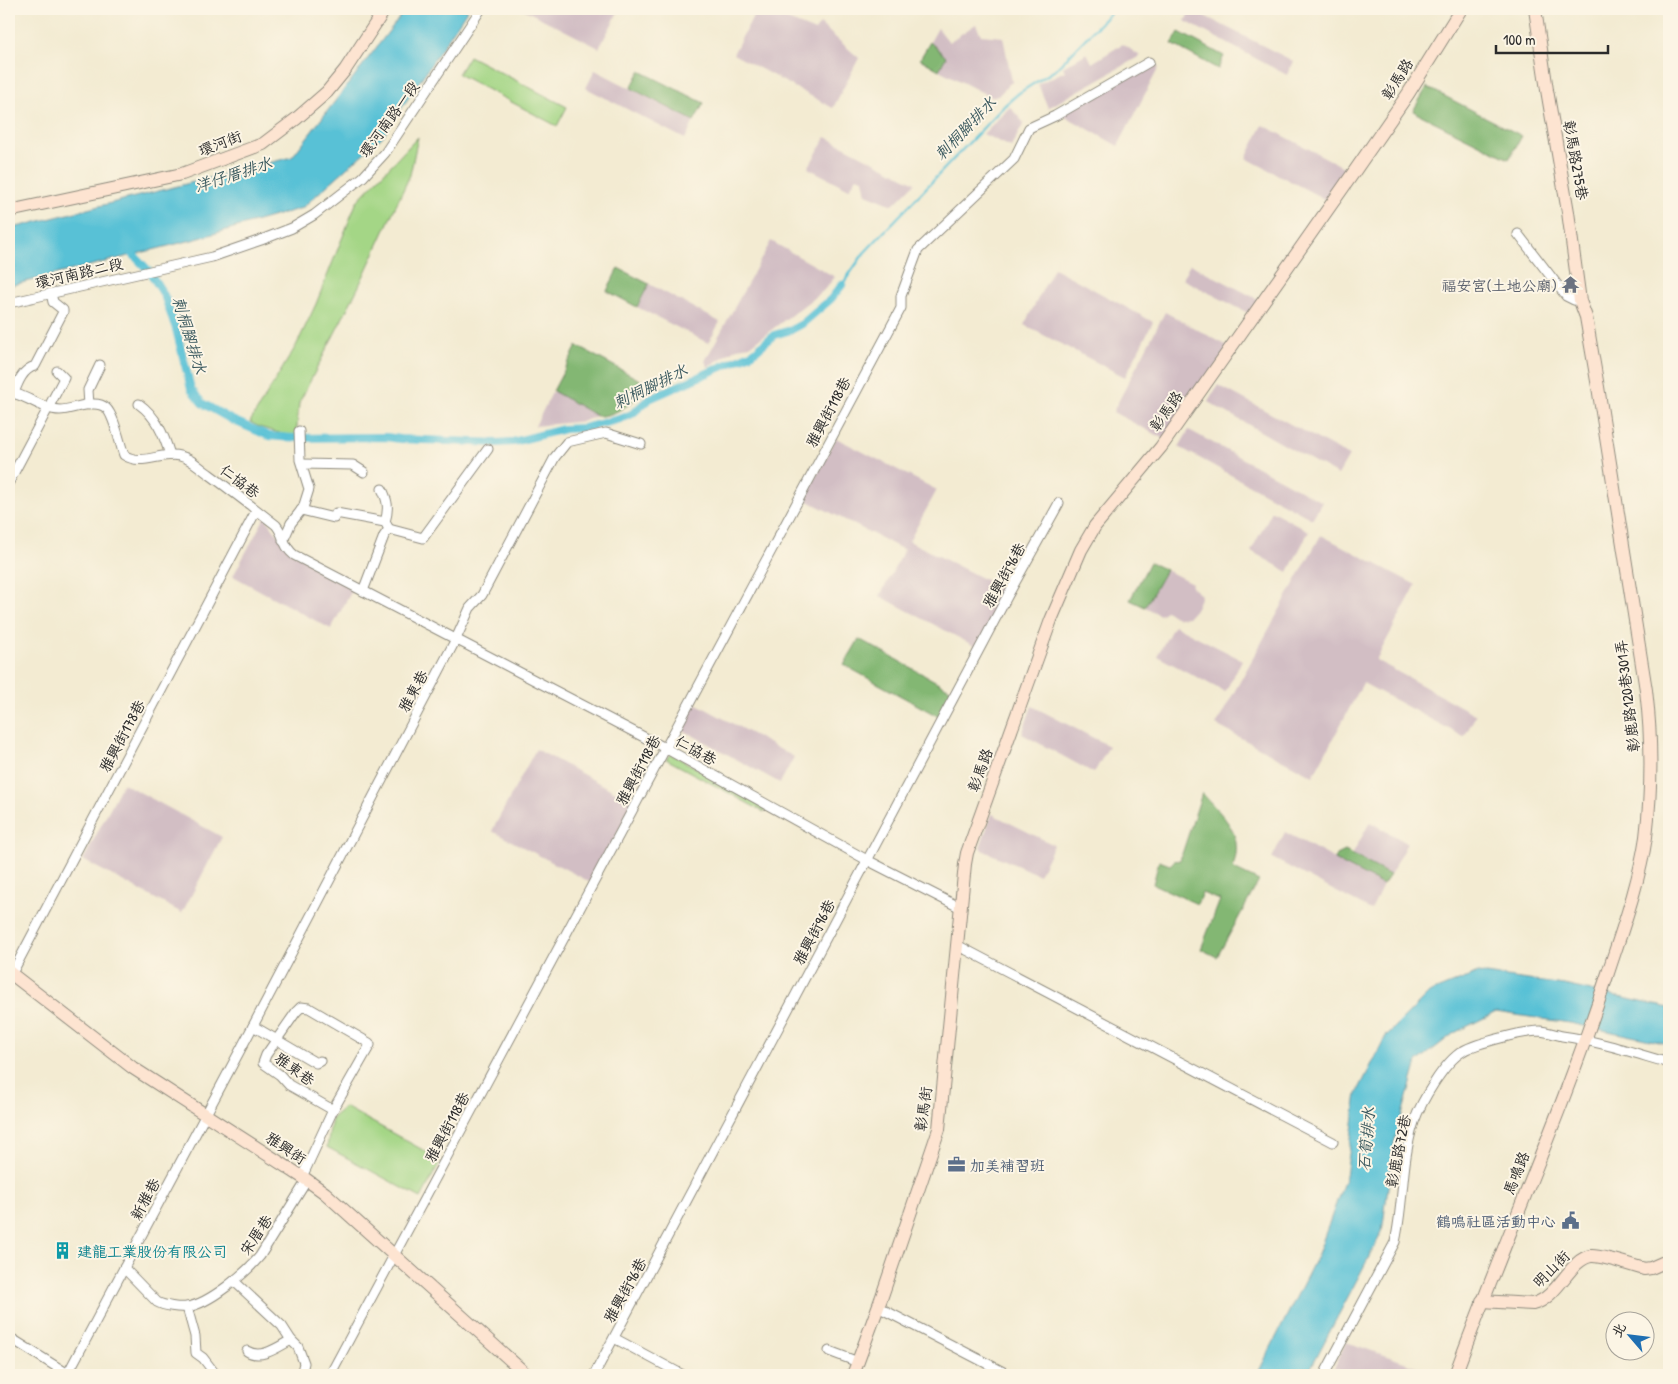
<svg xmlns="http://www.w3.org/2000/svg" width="1678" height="1384" font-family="'Patrick Hand','LXGW WenKai TC',sans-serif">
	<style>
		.industrial { fill: #d2bec4 }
		.green { fill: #a4d686; stroke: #688058 }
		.forest { fill: #83b773; stroke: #57714f }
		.water { fill: #59c1d6; stroke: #427680 }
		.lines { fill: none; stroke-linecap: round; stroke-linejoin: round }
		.stream { stroke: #59c1d6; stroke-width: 2.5 }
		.canal { stroke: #59c1d6; stroke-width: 8 }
		.street-casing { stroke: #8f8b7e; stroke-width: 11 }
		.secondary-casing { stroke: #8f8b7e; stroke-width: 14 }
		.street { stroke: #fff; stroke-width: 9 }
		.secondary { stroke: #fde4d1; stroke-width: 12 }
		.labels { text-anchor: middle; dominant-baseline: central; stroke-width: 4; stroke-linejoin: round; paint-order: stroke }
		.street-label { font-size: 15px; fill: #2b2b2b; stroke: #fcf5e5 }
		.worship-label { font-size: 15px; fill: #5b616d; stroke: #fcf5e5; text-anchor: end }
		.service-label { font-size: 15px; fill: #4e5e75; stroke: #fcf5e5; text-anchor: start }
		.culture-label { font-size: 15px; fill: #0d838f; stroke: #fcf5e5; text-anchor: start }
		.water-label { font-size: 16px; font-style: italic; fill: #39585e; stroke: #fcf5e5 }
	</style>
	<rect width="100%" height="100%" fill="#fcf5e5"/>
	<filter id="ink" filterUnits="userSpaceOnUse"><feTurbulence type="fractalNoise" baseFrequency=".02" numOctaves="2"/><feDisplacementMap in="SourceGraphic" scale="10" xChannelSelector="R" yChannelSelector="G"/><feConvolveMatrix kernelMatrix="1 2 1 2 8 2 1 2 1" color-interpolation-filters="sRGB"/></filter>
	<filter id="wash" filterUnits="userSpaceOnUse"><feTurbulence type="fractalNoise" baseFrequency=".0096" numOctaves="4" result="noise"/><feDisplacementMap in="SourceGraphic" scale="20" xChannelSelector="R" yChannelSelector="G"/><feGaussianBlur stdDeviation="1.12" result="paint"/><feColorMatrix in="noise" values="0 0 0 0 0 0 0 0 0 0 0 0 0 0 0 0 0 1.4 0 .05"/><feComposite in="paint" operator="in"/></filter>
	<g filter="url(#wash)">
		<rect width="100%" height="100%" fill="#f3ebd2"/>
		<g class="industrial">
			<polygon points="523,9 620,9 599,48"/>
			<polygon points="757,9 761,9 815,31 820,24 859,58 833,108 733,54"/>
			<polygon points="1191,9 1293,61 1287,75 1185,21"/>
			<polygon points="976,24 981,35 1003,37 1012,81 998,96 991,97 939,70 946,57 930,42 938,28 949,42"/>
			<polygon points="1123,44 1140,56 1048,108 1038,84 1065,71 1063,67 1087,53 1092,63"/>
			<polygon points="1151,63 1159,67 1118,146 1058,112"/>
			<polygon points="595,70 694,121 685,139 586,88"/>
			<polygon points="1010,107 1024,123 1011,147 983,134"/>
			<polygon points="1263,125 1353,172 1332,203 1246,158"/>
			<polygon points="826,137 915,183 893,205 866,194 863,179 857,177 849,189 808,168"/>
			<polygon points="771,241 835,277 823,291 750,346 737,348 708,367 705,361"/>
			<polygon points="1190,264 1263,302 1254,316 1182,279"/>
			<polygon points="1054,268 1153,322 1125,377 1024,325"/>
			<polygon points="649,284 720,322 708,343 637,307"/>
			<polygon points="1165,312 1233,349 1166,440 1113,412"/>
			<polygon points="1218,385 1349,456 1338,475 1208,402"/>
			<polygon points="553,391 597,416 584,421 535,426"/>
			<polygon points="1189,430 1322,502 1312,519 1179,447"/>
			<polygon points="836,438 937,490 909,541 1011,593 980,649 880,596 904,550 804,499"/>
			<polygon points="1272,511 1309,531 1288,572 1251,551"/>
			<polygon points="265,517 291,552 355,585 331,629 233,576"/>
			<polygon points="1321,535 1416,585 1376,660 1476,715 1464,737 1363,683 1313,776 1216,725"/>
			<polygon points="1166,570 1192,583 1191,587 1201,595 1196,608 1188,617 1178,618 1166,611 1160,615 1145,607"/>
			<polygon points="1174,625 1242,660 1225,692 1157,656"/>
			<polygon points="695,703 794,757 780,783 681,729"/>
			<polygon points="1032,706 1109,746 1094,773 1022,734"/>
			<polygon points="536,749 634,802 592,883 492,831"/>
			<polygon points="123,783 222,837 182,913 83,860"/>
			<polygon points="992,814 1054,845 1039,875 982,850 980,847"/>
			<polygon points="1370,822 1407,843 1390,875 1352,855"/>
			<polygon points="1285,832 1383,885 1371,910 1272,858"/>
			<polygon points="1346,1342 1442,1375 1356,1375 1334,1368"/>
		</g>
		<g class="green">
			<polygon points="469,56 567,107 557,126 458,74"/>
			<polygon points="418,137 410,175 358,288 299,403 296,438 259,427 250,422 296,346 316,304 357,201"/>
			<polygon points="671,754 767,807 764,812 666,759"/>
			<polygon points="345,1107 441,1160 421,1198 327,1147 332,1118"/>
		</g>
		<g class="forest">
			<polygon points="1179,32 1224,56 1218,69 1172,44"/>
			<polygon points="930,42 946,57 939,70 920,59"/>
			<polygon points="640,71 704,103 694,121 631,88"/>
			<polygon points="1427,87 1522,136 1509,159 1413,111"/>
			<polygon points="618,268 649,284 637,307 607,291"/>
			<path d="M577,346L651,386C636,398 618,417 597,416L553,391Z"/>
			<polygon points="1150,562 1166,570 1145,607 1130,600"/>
			<polygon points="859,639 957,693 943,719 844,665"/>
			<path d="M1202,793C1223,817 1245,832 1233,867L1236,870L1259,881L1217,957L1201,949L1220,900L1202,893L1197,904L1153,884L1159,861L1170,865L1174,861L1180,860Z"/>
			<polygon points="1345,851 1390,875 1383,885 1335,860 1337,855"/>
		</g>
		<g class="water">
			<polygon points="406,9 468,9 383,136 302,208 196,239 9,286 9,229 292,157"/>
			<polygon points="1478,973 1564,985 1669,1008 1669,1044 1570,1023 1496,1012 1454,1033 1417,1062 1394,1143 1382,1232 1307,1375 1257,1375 1318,1254 1346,1176 1357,1093 1386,1036 1429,993"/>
		</g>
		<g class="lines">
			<polyline class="stream" points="842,285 864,253 1005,105 1019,93 1055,70 1114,9"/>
			<polyline class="canal" points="128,249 149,271 164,295 176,329 191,389 202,403 232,420 269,436 292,438 386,437 400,439 497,443 513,442 564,429 584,428 620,419 632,414 649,399 753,353 774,335 791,330 802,324 831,299 842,285"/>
		</g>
	</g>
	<g filter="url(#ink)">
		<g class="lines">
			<defs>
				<g id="street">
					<polyline points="1518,234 1566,296 1574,300 1580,301"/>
					<polyline points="9,303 212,257 261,240 292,228 314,215 363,177 385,153 481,9"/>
					<path d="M9,393C22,392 42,410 60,410C73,410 95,398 106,408C114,415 120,444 124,455C142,467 162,451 180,456C191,458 200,468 209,474C232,491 254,508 276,525C285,536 282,545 294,555L665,748L867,860L961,908"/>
					<path d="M14,393C18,382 23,369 35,366L63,312V310L53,302L51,293"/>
					<path d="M139,404C156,416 164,435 170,455"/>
					<polyline points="89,405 88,390 100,365"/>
					<polyline points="302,464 353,465 364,472"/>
					<polyline points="9,482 64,378 57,371"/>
					<path d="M382,489C388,501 389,509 385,522"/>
					<polyline points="301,510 334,518 336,513 385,522 389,529"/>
					<polyline points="283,541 291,523 303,508 309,489 300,460 299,431"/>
					<polyline points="363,591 384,536 389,529 423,538 488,449"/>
					<polyline points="957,945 1333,1142"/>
					<polyline points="9,979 256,511"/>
					<polyline points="253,1026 316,1063 320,1061"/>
					<polyline points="302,1177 333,1110 370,1045 369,1043 309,1008 301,1007 296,1012 266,1055 263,1063 280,1075 289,1085 333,1110"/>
					<path d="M124,1268L157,1302C164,1306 179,1308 187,1307C209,1304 246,1273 260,1256L307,1180"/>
					<polyline points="234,1281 282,1326 291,1340 298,1347 304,1363 301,1375"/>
					<polyline points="187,1307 195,1336 196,1353 203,1358 216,1375"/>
					<polyline points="878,1307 1009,1375"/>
					<polyline points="9,1337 68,1374"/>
					<polyline points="614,1338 683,1375"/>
					<path d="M247,1351C261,1360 278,1347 291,1340"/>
					<polyline points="829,1351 858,1362"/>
					<polyline points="67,1375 253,1026 456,639 470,608 482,595 555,457 567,442 606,433 641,444"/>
					<polyline points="330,1375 901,308 901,296 918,250 1014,159 1029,128 1055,116 1149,62"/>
					<polyline points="594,1375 1008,595 1059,503"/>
					<path d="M1324,1375L1395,1242C1404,1203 1401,1160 1414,1122C1421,1102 1444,1062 1463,1051C1476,1043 1525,1031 1540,1031C1547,1032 1555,1034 1562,1036C1599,1041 1634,1053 1669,1063"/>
				</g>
				<g id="secondary">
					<polyline points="9,211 182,174 263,144 296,119 327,92 345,70 385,9"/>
					<polyline points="9,972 133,1068 307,1180 325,1193 527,1375"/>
					<path d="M1482,1301L1533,1304C1558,1298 1570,1259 1591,1256C1601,1255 1634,1266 1644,1269L1651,1268L1669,1260"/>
					<polyline points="853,1375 881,1299 939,1129 965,864 967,853 1051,620 1081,550 1095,526 1161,447 1354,172 1408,94 1461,9"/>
					<path d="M1455,1375C1504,1241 1563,1111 1607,976C1622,930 1639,884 1646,837C1652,788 1652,740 1646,690L1598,387L1586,317L1580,301L1568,212L1547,90L1535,9"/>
				</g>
			</defs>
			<use href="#street" class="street-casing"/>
			<use href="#secondary" class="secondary-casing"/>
			<use href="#street" class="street"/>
			<use href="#secondary" class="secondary"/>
		</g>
	</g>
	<defs>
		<symbol id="temple-bare" viewBox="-9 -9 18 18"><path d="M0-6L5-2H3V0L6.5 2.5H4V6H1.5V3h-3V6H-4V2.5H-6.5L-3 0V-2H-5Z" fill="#6b7280" stroke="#fcf5e5" stroke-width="2.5" paint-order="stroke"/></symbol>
		<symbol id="office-bare" viewBox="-9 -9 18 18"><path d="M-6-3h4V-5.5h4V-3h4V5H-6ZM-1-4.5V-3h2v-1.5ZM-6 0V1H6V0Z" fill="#5c6f8a" stroke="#fcf5e5" stroke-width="2.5" paint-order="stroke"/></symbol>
		<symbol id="civic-bare" viewBox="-9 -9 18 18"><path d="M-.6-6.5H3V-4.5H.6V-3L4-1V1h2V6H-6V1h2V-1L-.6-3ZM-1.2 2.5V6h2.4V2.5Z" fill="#5c6f8a" stroke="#fcf5e5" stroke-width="2.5" paint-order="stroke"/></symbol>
		<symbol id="building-bare" viewBox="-9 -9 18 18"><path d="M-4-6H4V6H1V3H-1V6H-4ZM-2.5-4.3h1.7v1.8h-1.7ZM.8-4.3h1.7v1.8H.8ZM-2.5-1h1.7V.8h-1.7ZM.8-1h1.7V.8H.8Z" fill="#0f9aa8" stroke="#fcf5e5" stroke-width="2.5" paint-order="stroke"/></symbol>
	</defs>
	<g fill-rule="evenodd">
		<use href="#temple-bare" x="1558" y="272" width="25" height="25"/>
		<use href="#office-bare" x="944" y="1152" width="25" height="25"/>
		<use href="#civic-bare" x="1558" y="1208" width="25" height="25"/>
		<use href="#building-bare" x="50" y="1238" width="25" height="25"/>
	</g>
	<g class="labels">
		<g class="street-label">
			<text transform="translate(1397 79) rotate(-58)">彰馬路</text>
			<text transform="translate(389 119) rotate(-54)">環河南路一段</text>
			<text transform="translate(220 143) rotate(-21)">環河街</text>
			<text transform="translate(1576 160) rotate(80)">彰馬路275巷</text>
			<text transform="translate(79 273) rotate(-13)">環河南路二段</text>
			<text transform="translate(1166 411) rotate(-55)">彰馬路</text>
			<text transform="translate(828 412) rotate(-62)">雅興街118巷</text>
			<text transform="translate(240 481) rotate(37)">仁協巷</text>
			<text transform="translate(1004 575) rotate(-61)">雅興街96巷</text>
			<text transform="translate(413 691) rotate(-62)">雅東巷</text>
			<text transform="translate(1627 696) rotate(-97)">彰鹿路120巷301弄</text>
			<text transform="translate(122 736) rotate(-62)">雅興街178巷</text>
			<text transform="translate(696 750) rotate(29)">仁協巷</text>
			<text transform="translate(638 770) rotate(-62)">雅興街118巷</text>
			<text transform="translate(980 770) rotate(-70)">彰馬路</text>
			<text transform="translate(814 932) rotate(-62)">雅興街96巷</text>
			<text transform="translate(295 1069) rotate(36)">雅東巷</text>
			<text transform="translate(923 1109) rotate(-82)">彰馬街</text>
			<text transform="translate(447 1127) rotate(-62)">雅興街118巷</text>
			<text transform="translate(286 1148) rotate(33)">雅興街</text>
			<text transform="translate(1398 1151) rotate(-79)">彰鹿路72巷</text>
			<text transform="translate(1516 1173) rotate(-68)">馬鳴路</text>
			<text transform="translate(145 1199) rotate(-62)">新雅巷</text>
			<text transform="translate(256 1235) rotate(-56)">宋厝巷</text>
			<text transform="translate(1551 1269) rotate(-45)">明山街</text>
			<text transform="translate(625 1290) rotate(-61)">雅興街96巷</text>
		</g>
		<g class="worship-label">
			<text x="1557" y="285">福安宮(土地公廟)</text>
		</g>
		<g class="service-label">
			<text x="970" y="1165">加美補習班</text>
			<text x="1556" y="1221" text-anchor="end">鶴鳴社區活動中心</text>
		</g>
		<g class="culture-label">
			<text x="77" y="1251">建龍工業股份有限公司</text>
		</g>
		<g class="water-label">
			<text transform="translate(965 128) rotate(-46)">刺桐腳排水</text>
			<text transform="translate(233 174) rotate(-18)">洋仔厝排水</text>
			<text transform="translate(190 335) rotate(73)">刺桐腳排水</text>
			<text transform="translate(650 386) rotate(-26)">刺桐腳排水</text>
			<text transform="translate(1366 1139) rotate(-85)">石筍排水</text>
		</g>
	</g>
	<rect width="1678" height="1384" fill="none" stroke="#fcf5e5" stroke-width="30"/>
	<g transform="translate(1630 1336) rotate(298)"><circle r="24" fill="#fcf5e5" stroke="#a8a49b"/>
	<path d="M0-4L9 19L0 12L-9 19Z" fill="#1f6fb2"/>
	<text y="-8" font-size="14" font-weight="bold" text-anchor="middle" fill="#2b2b2b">北</text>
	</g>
	<path d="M1496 45v8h112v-8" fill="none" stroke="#2b2b2b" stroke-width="2.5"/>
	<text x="1503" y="45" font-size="15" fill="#2b2b2b" stroke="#fcf5e5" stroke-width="4" paint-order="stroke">100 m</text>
</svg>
